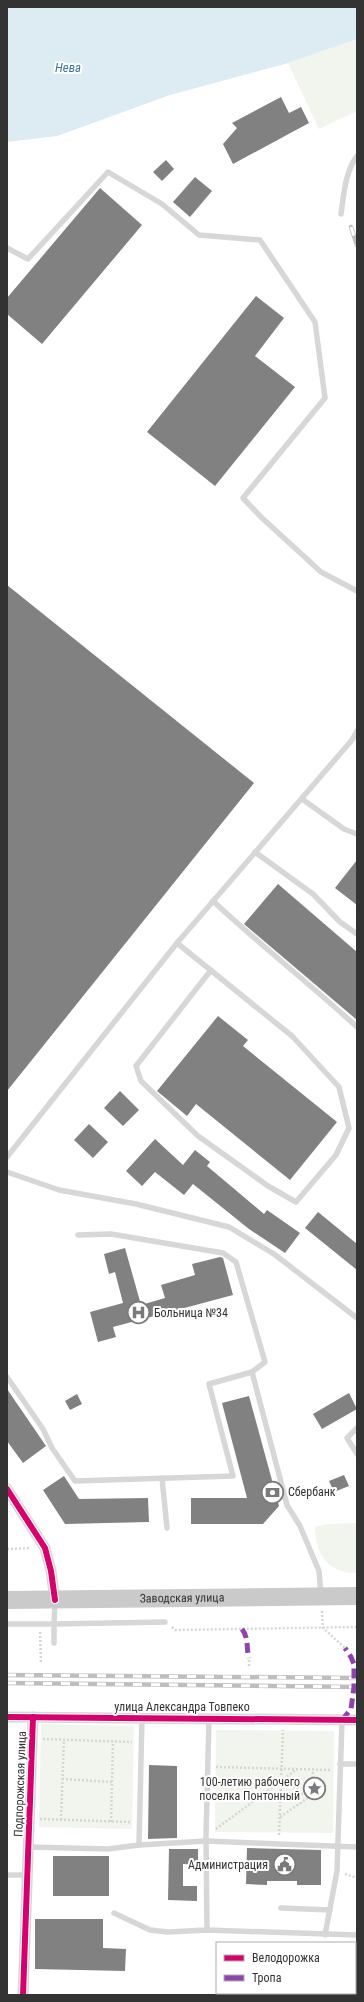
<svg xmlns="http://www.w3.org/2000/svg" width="364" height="2002" font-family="'Roboto Condensed',sans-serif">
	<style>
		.green { fill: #f1f5ed }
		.water { fill: #ddebf3 }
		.building { fill: #818181 }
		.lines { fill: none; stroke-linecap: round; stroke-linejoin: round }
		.path { stroke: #d6d6d6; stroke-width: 2.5; stroke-dasharray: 2 2; stroke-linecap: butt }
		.lane { stroke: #d7d7d7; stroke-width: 5.5 }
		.street { stroke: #d7d7d7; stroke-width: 11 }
		.primary { stroke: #cacaca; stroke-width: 18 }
		.rail-casing { stroke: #bebebe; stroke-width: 4.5 }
		.rail { stroke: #fff; stroke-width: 3; stroke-dasharray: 9; stroke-linecap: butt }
		.quiet { stroke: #8e44ad; stroke-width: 5; stroke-dasharray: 10 5; stroke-linecap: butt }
		.cycleway-casing { stroke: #fff; stroke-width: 8 }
		.cycleway { stroke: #d6006c; stroke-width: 6 }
		.labels { text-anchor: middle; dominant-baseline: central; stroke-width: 4; stroke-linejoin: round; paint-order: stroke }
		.poi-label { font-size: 12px; fill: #333; stroke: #fff; text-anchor: start }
		.street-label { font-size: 12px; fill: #333; stroke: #fff }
		.water-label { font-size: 13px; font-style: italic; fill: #3f7597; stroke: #fff }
	</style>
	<rect width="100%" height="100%" fill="#fff"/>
	<g class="green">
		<polygon points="357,39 357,111 319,129 288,63"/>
		<path d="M357,1523V1573C327,1573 316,1555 315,1527L329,1524Z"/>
		<polygon points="41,1724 134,1726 132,1829 39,1827"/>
		<polygon points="216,1730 334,1731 333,1833 215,1832"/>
	</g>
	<polygon class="water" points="7,7 357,7 357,39 288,63 170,95 57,136 7,142"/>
	<g class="building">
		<polygon points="281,97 289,113 301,107 309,123 233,164 223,144 237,128 232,123"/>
		<polygon points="166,160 174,169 162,181 153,172"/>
		<polygon points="195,177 212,191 190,217 173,202"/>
		<polygon points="100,188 142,225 42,344 7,314 7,298"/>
		<polygon points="256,296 284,318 255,356 295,387 215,486 147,432"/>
		<polygon points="7,585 254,783 7,1091"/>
		<polygon points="357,860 357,905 335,888"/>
		<polygon points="278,884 357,952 357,1020 244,924"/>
		<polygon points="218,1016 248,1040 243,1046 337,1122 290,1180 196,1104 187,1116 157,1091"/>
		<polygon points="120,1091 139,1110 123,1126 104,1108"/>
		<polygon points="89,1124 108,1142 93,1158 74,1140"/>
		<polygon points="155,1139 183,1165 195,1150 210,1162 207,1166 264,1214 267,1210 300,1233 285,1253 249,1229 193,1184 184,1195 155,1172 142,1186 126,1171"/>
		<polygon points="318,1212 357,1244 357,1270 305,1228"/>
		<polygon points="125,1248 141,1305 165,1298 161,1285 195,1275 192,1264 220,1257 223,1258 233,1295 113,1327 116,1337 98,1342 90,1312 123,1303 115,1272 109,1274 104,1254"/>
		<polygon points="7,1389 46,1446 23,1463 7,1441"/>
		<polygon points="349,1393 357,1409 322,1429 313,1414"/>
		<polygon points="77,1394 82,1404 70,1410 65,1401"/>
		<polygon points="249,1396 279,1506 263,1524 191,1524 191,1498 247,1498 222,1403"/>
		<polygon points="344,1475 349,1486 334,1492 329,1481"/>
		<polygon points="64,1476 79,1499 148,1498 149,1522 65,1524 43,1490"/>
		<polygon points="149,1765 177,1766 177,1838 148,1839"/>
		<polygon points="247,1848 321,1850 321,1885 297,1885 297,1881 267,1881 267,1885 246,1884"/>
		<polygon points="169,1849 198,1849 198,1865 183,1864 183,1886 197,1886 197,1901 168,1900"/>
		<rect x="53" y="1856" width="56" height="40"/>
		<polygon points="35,1919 103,1919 103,1948 126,1949 125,1971 35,1969"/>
	</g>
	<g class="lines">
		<g class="path">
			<polyline points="7,1549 30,1548"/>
			<polyline points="322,1611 323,1628 345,1648"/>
			<polyline points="172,1627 175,1630 357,1627"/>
			<polyline points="40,1632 41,1663"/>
			<polyline points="249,1666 249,1658"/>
			<polyline points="43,1739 132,1742"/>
			<polyline points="216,1767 331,1770"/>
			<polyline points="62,1779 112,1782"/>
			<polyline points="265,1794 312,1794"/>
			<polyline points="312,1794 313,1769"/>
			<polyline points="280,1817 312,1795"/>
			<polyline points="40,1819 131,1822"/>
			<polyline points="61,1820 64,1740"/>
			<polyline points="111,1822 113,1741"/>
			<polyline points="216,1829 297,1769"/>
			<polyline points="279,1835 283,1730"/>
			<polyline points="345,1874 357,1878"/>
		</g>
		<g class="lane">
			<path d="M341,214C344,194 345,172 357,156"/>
			<polyline points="7,248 28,259 108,172 162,204 199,235 260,240 315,322 325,398 243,498 261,517 321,572 357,591"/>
			<polyline points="302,799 344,829 357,834"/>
			<polyline points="255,852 313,894 340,922 357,934"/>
			<path d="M213,901C260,945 310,984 357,1027"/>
			<polyline points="177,943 292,1036 339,1087 349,1128 336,1155 296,1202 268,1186 198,1136 141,1081 136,1066 211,970"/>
			<polyline points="7,1157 177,943 352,740 357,731"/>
			<polyline points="7,1172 59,1190 136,1204 229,1227 274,1254 357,1318"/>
			<polyline points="78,1235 111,1234 223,1253 236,1262 265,1362 252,1372"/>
			<polyline points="7,1377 43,1429 52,1448 75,1481 233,1476 209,1384 252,1372 287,1505 300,1526 319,1571 321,1595"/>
			<polyline points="357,1428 347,1438 357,1454"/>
			<polyline points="162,1478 167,1528"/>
			<polyline points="55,1602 54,1624 165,1622"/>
			<polyline points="7,1624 54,1624 54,1643"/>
			<polyline points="142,1718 139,1845 206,1841 357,1847"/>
			<polyline points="340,1764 357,1764"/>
			<polyline points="28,1847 108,1849 139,1845"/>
			<polyline points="7,1875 27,1875"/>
			<polyline points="281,1908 330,1910"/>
			<polyline points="114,1913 150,1930 168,1932 207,1930 357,1935"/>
			<polyline points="207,1930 206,1836 209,1719"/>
			<polyline points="325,1935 337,1871 342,1720"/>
		</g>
		<g class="street">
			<polyline points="7,1489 45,1548 51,1571 55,1600"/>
			<polyline points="7,1717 357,1720"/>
			<polyline points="23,1995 33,1717"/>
		</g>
		<path class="primary" id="s1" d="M7,1600L357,1596"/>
		<defs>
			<g id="rail">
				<polyline points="351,227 357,245"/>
				<polyline points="7,1675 357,1678"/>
				<polyline points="7,1683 357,1687"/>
			</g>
		</defs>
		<use href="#rail" class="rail-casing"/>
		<use href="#rail" class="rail"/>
		<g class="quiet">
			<path d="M242,1629C249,1638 246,1648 249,1658"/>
			<polyline points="342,1720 351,1709 354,1687 354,1664 351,1657 345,1648"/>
		</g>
		<defs>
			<g id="cycleway">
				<polyline points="7,1489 45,1548 51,1571 55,1600"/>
				<polyline points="7,1717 357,1720"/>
				<polyline points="23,1995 33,1717"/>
			</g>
		</defs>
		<use href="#cycleway" class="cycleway-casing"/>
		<use href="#cycleway" class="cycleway"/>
	</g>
	<defs>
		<symbol id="hospital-ring" viewBox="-11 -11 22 22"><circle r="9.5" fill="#fff" stroke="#7a7a7a" stroke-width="1.5"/><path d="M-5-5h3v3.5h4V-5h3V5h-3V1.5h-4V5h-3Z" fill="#7a7a7a"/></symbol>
		<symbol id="bank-ring" viewBox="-11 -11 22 22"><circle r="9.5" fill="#fff" stroke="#7a7a7a" stroke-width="1.5"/><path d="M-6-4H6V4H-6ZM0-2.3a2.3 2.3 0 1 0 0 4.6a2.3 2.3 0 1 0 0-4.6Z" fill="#7a7a7a"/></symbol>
		<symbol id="sight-ring" viewBox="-11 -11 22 22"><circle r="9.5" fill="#fff" stroke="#7a7a7a" stroke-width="1.5"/><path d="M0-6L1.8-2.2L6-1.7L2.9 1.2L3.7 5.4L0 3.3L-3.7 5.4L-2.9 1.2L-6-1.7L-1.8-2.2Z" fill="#7a7a7a"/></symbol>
		<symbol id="civic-ring" viewBox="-11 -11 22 22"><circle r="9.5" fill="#fff" stroke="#7a7a7a" stroke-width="1.5"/><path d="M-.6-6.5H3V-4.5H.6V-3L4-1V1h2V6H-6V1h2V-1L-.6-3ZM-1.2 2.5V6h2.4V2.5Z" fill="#7a7a7a"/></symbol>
	</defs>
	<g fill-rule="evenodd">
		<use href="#hospital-ring" x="126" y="1300" width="25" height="25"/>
		<use href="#bank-ring" x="260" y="1480" width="25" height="25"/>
		<use href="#sight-ring" x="302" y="1776" width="25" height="25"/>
		<use href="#civic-ring" x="272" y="1852" width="25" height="25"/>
	</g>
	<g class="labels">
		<g class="poi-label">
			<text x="154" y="1313">Больница №34</text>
			<text x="288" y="1492">Сбербанк</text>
			<text x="300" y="1782" text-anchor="end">100-летию рабочего<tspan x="300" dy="14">поселка Понтонный</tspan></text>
			<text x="268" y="1865" text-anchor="end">Администрация</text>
		</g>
		<g class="street-label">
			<text stroke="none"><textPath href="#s1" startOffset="175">Заводская улица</textPath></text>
			<text x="182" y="1707">улица Александра Товпеко</text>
			<text transform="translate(20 1784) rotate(-88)">Подпорожская улица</text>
		</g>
		<g class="water-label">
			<text x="68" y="67">Нева</text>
		</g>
	</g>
	<rect width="364" height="2002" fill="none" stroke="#333333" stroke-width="16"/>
	<rect x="216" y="1942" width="140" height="52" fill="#ffffff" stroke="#adadad"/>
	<rect x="224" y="1955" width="20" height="6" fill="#d6006c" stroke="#adadad"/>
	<text x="252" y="1962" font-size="12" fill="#333333">Велодорожка</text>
	<rect x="224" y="1975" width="20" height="6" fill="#8e44ad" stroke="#adadad"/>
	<text x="252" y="1982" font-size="12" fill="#333333">Тропа</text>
</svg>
